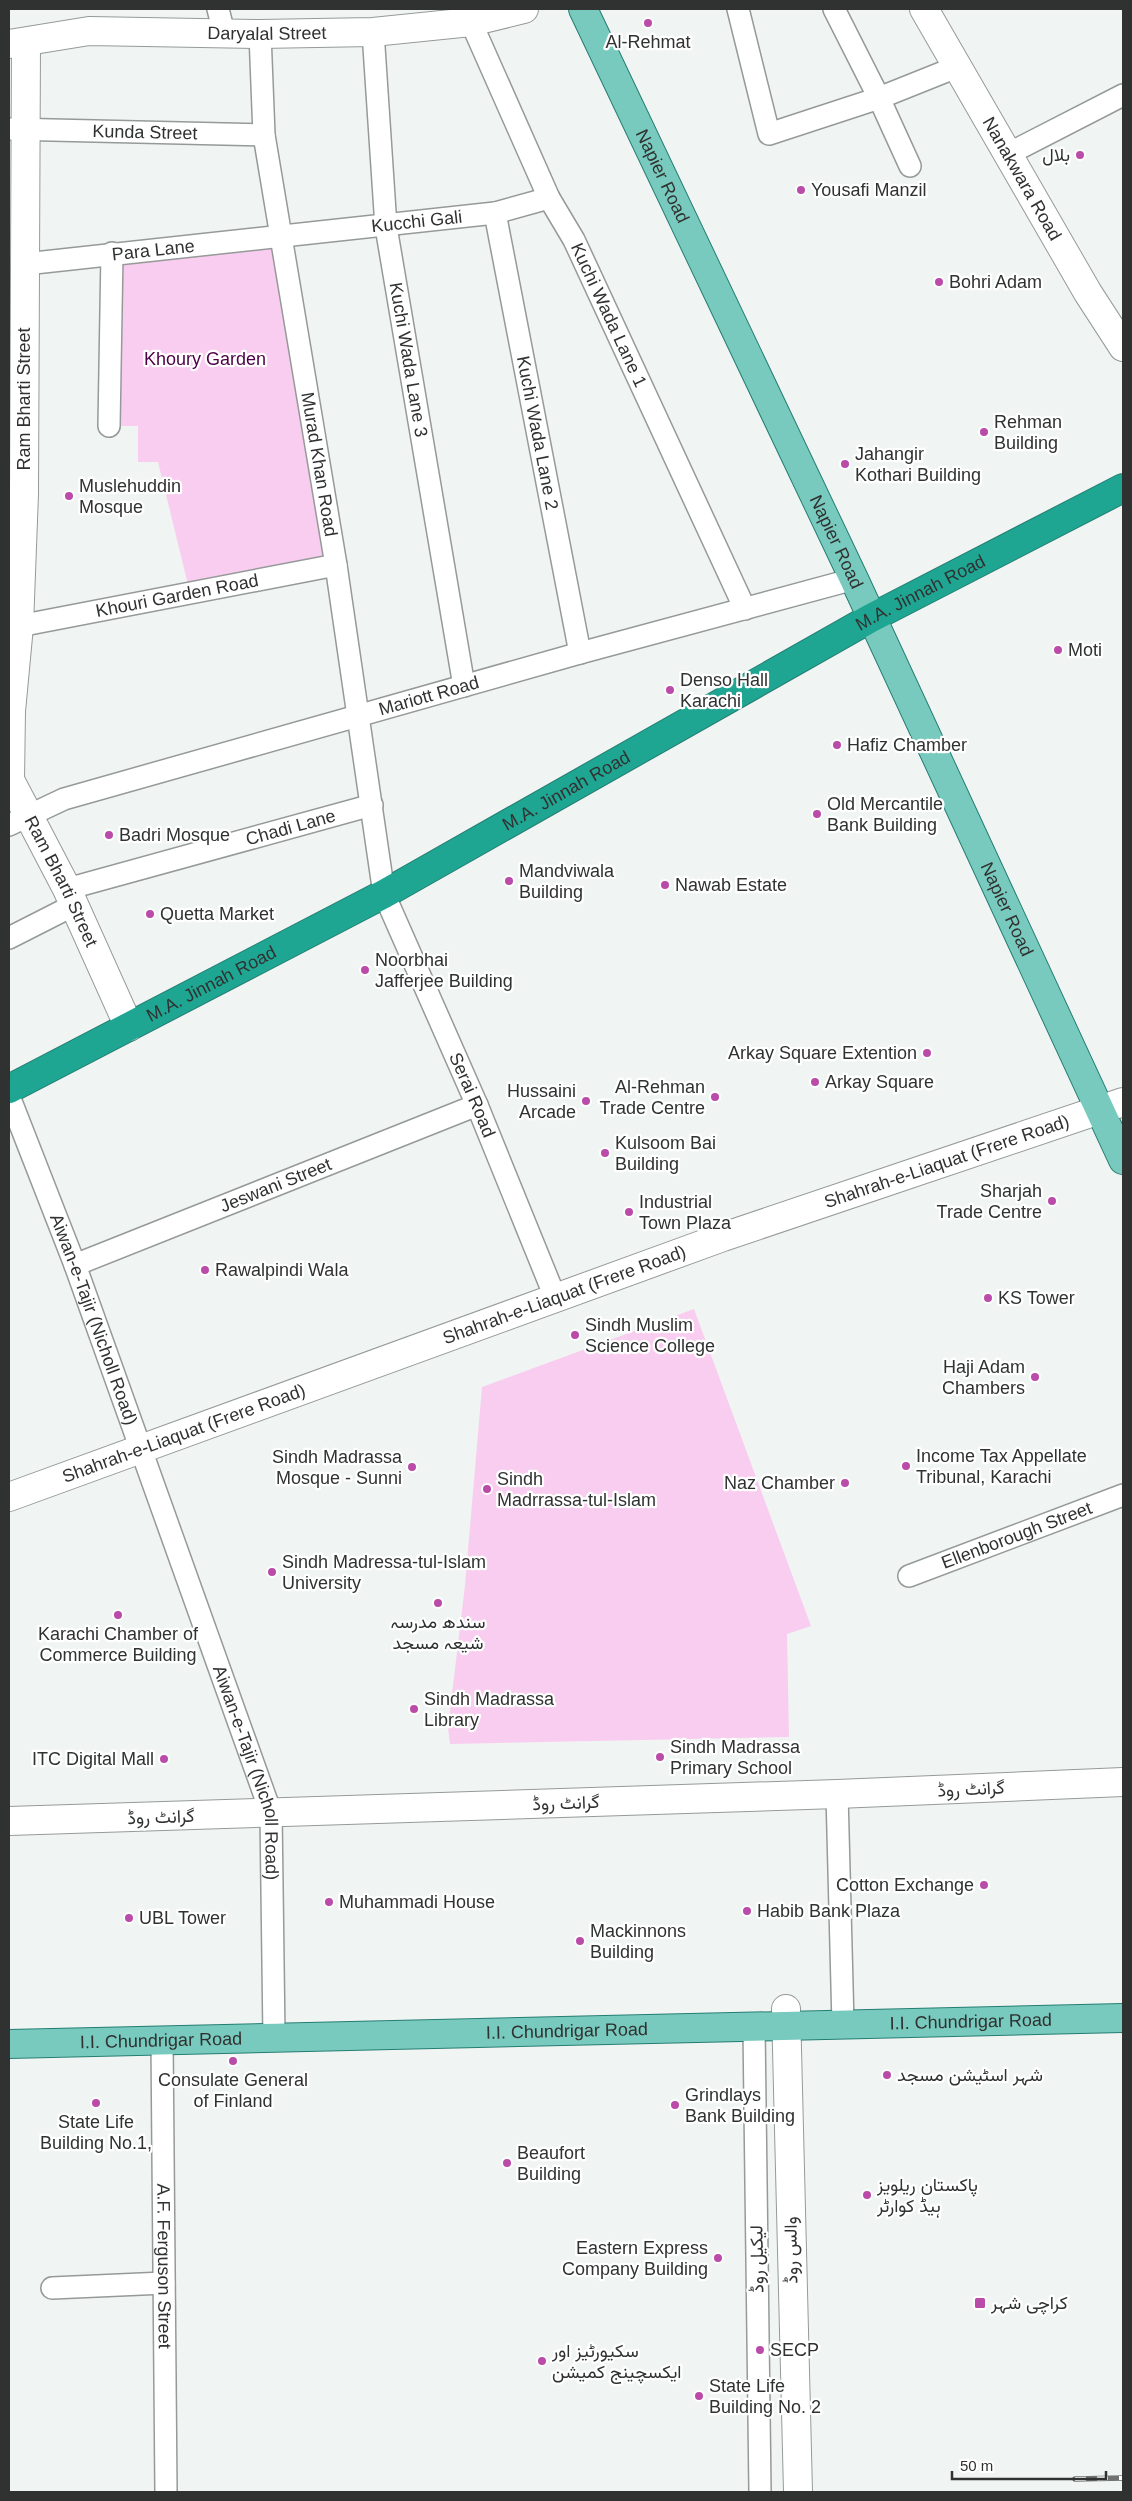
<svg xmlns="http://www.w3.org/2000/svg" width="1132" height="2501" font-family="Helvetica,Vazirmatn,sans-serif">
	<style>
		.green { fill: #f9cdef }
		.lines { fill: none; stroke-linecap: round; stroke-linejoin: round }
		.street-casing { stroke: #959a99; stroke-width: 24 }
		.secondary-casing { stroke: #959a99; stroke-width: 30 }
		.primary-casing { stroke: #257d71; stroke-width: 30 }
		.highway-casing { stroke: #257d71; stroke-width: 30 }
		.street { stroke: #fff; stroke-width: 21 }
		.secondary { stroke: #fff; stroke-width: 28 }
		.primary { stroke: #79cabe; stroke-width: 28 }
		.highway { stroke: #1fa693; stroke-width: 28 }
		.rail-casing { stroke: #6f7271; stroke-width: 5.5 }
		.rail { stroke: #fff; stroke-width: 4; stroke-dasharray: 11; stroke-linecap: butt }
		.poi-dot { fill: #ba4ba9; stroke: #fff; stroke-width: 2 }
		.labels { text-anchor: middle; dominant-baseline: central; stroke-width: 4.5; stroke-linejoin: round; paint-order: stroke }
		.street-label { font-size: 18px; fill: #303231; stroke: #fff }
		.poi-label { font-size: 18px; fill: #303231; stroke: #fff; text-anchor: start }
		.park-label { font-size: 18px; fill: #4d0045; stroke: #fff }
	</style>
	<rect width="100%" height="100%" fill="#f0f5f4"/>
	<g class="green">
		<polygon points="281,235 336,565 190,593 158,462 138,462 138,426 109,426 112,253"/>
		<polygon points="694,1309 811,1626 787,1634 789,1737 450,1744 448,1728 465,1585 482,1387"/>
	</g>
	<g class="lines">
		<defs>
			<g id="street">
				<polyline points="218,9 224,33"/>
				<polyline points="738,9 769,134 879,98 959,66"/>
				<polyline points="834,9 879,98 910,166"/>
				<path id="s1" d="M471,22L549,198L574,240L745,609"/>
				<path id="s2" d="M373,32L386,227L464,686"/>
				<path id="s3" d="M260,34L264,135L336,565L384,894L477,1105L555,1297"/>
				<path id="s4" d="M9,129L264,135"/>
				<polyline points="1008,154 1123,95"/>
				<path id="s5" d="M495,213L580,653"/>
				<path id="s6" d="M25,264L495,213L549,198"/>
				<polyline points="109,426 112,253"/>
				<path id="s7" d="M19,626L336,565"/>
				<path id="s8" d="M9,825L64,799L580,653L854,579"/>
				<path id="s9" d="M67,889L372,805"/>
				<polyline points="9,938 74,905"/>
				<path id="s10" d="M9,1096L75,1265L271,1813L274,2037"/>
				<path id="s11" d="M75,1265L477,1105"/>
				<path id="s12" d="M909,1576L1123,1495"/>
				<polyline points="837,1794 843,2024"/>
				<polyline points="754,2027 760,2492"/>
				<path id="s13" d="M162,2040L166,2492"/>
				<polyline points="52,2288 164,2283"/>
			</g>
			<g id="secondary">
				<path id="s14" d="M924,9L1088,293L1123,347"/>
				<path id="s15" d="M26,43L24,494L19,626L11,711L10,780L67,889L129,1027"/>
				<path id="s16" d="M9,44L89,31L260,34L373,32L471,22L524,9"/>
				<path id="s17" d="M9,1497L723,1237L1123,1102"/>
				<polyline points="9,1821 837,1794 1123,1782"/>
				<polyline points="786,2009 798,2492"/>
			</g>
			<g id="primary">
				<path id="s18" d="M583,9L854,579L1123,1160"/>
				<path id="s19" d="M9,2044L1123,2018"/>
			</g>
			<g id="highway">
				<path id="s20" d="M9,1089L384,894L871,618L1123,488"/>
			</g>
		</defs>
		<use href="#street" class="street-casing"/>
		<use href="#secondary" class="secondary-casing"/>
		<use href="#primary" class="primary-casing"/>
		<use href="#highway" class="highway-casing"/>
		<use href="#street" class="street"/>
		<use href="#secondary" class="secondary"/>
		<use href="#primary" class="primary"/>
		<use href="#highway" class="highway"/>
		<defs>
			<polyline id="rail" points="1075,2479 1123,2478"/>
		</defs>
		<use href="#rail" class="rail-casing"/>
		<use href="#rail" class="rail"/>
	</g>
	<g class="poi-dot">
		<circle cx="648" cy="23" r="5"/>
		<circle cx="1080" cy="155" r="5"/>
		<circle cx="801" cy="190" r="5"/>
		<circle cx="939" cy="282" r="5"/>
		<circle cx="984" cy="432" r="5"/>
		<circle cx="845" cy="464" r="5"/>
		<circle cx="69" cy="496" r="5"/>
		<circle cx="1058" cy="650" r="5"/>
		<circle cx="670" cy="690" r="5"/>
		<circle cx="837" cy="745" r="5"/>
		<circle cx="817" cy="814" r="5"/>
		<circle cx="109" cy="835" r="5"/>
		<circle cx="509" cy="881" r="5"/>
		<circle cx="665" cy="885" r="5"/>
		<circle cx="150" cy="914" r="5"/>
		<circle cx="365" cy="970" r="5"/>
		<circle cx="927" cy="1053" r="5"/>
		<circle cx="815" cy="1082" r="5"/>
		<circle cx="715" cy="1097" r="5"/>
		<circle cx="586" cy="1101" r="5"/>
		<circle cx="605" cy="1153" r="5"/>
		<circle cx="1052" cy="1201" r="5"/>
		<circle cx="629" cy="1212" r="5"/>
		<circle cx="205" cy="1270" r="5"/>
		<circle cx="988" cy="1298" r="5"/>
		<circle cx="575" cy="1335" r="5"/>
		<circle cx="1035" cy="1377" r="5"/>
		<circle cx="906" cy="1466" r="5"/>
		<circle cx="412" cy="1467" r="5"/>
		<circle cx="845" cy="1483" r="5"/>
		<circle cx="487" cy="1489" r="5"/>
		<circle cx="272" cy="1572" r="5"/>
		<circle cx="438" cy="1603" r="5"/>
		<circle cx="118" cy="1615" r="5"/>
		<circle cx="414" cy="1709" r="5"/>
		<circle cx="660" cy="1757" r="5"/>
		<circle cx="164" cy="1759" r="5"/>
		<circle cx="984" cy="1885" r="5"/>
		<circle cx="329" cy="1902" r="5"/>
		<circle cx="747" cy="1911" r="5"/>
		<circle cx="129" cy="1918" r="5"/>
		<circle cx="580" cy="1941" r="5"/>
		<circle cx="233" cy="2061" r="5"/>
		<circle cx="887" cy="2075" r="5"/>
		<circle cx="96" cy="2103" r="5"/>
		<circle cx="675" cy="2105" r="5"/>
		<circle cx="507" cy="2163" r="5"/>
		<circle cx="867" cy="2195" r="5"/>
		<circle cx="718" cy="2258" r="5"/>
		<rect x="974" y="2297" width="12" height="12" rx="2.5"/>
		<circle cx="760" cy="2350" r="5"/>
		<circle cx="542" cy="2361" r="5"/>
		<circle cx="699" cy="2396" r="5"/>
	</g>
	<g class="labels">
		<g class="street-label">
			<text stroke="none"><textPath href="#s16" startOffset="259">Daryalal Street</textPath></text>
			<text stroke="none"><textPath href="#s4" startOffset="136">Kunda Street</textPath></text>
			<text stroke="none"><textPath href="#s18" startOffset="185">Napier Road</textPath></text>
			<text stroke="none"><textPath href="#s14" startOffset="196">Nanakwara Road</textPath></text>
			<text stroke="none"><textPath href="#s6" startOffset="394">Kucchi Gali</textPath></text>
			<text stroke="none"><textPath href="#s6" startOffset="129">Para Lane</textPath></text>
			<text stroke="none"><textPath href="#s1" startOffset="324">Kuchi Wada Lane 1</textPath></text>
			<text stroke="none"><textPath href="#s2" startOffset="330">Kuchi Wada Lane 3</textPath></text>
			<text transform="translate(24 399) rotate(-90)">Ram Bharti Street</text>
			<text stroke="none"><textPath href="#s5" startOffset="224">Kuchi Wada Lane 2</textPath></text>
			<text stroke="none"><textPath href="#s3" startOffset="435">Murad Khan Road</textPath></text>
			<text stroke="none"><textPath href="#s18" startOffset="590">Napier Road</textPath></text>
			<text stroke="none"><textPath href="#s20" startOffset="1038">M.A. Jinnah Road</textPath></text>
			<text stroke="none"><textPath href="#s7" startOffset="161">Khouri Garden Road</textPath></text>
			<text stroke="none"><textPath href="#s8" startOffset="440">Mariott Road</textPath></text>
			<text stroke="none"><textPath href="#s20" startOffset="632">M.A. Jinnah Road</textPath></text>
			<text stroke="none"><textPath href="#s9" startOffset="232">Chadi Lane</textPath></text>
			<text stroke="none"><textPath href="#s15" startOffset="851">Ram Bharti Street</textPath></text>
			<text stroke="none"><textPath href="#s18" startOffset="995">Napier Road</textPath></text>
			<text stroke="none"><textPath href="#s20" startOffset="228">M.A. Jinnah Road</textPath></text>
			<text stroke="none"><textPath href="#s3" startOffset="1089">Serai Road</textPath></text>
			<text stroke="none"><textPath href="#s17" startOffset="996">Shahrah-e-Liaquat (Frere Road)</textPath></text>
			<text stroke="none"><textPath href="#s11" startOffset="216">Jeswani Street</textPath></text>
			<text stroke="none"><textPath href="#s17" startOffset="591">Shahrah-e-Liaquat (Frere Road)</textPath></text>
			<text stroke="none"><textPath href="#s10" startOffset="239">Aiwan-e-Tajir (Nicholl Road)</textPath></text>
			<text stroke="none"><textPath href="#s17" startOffset="186">Shahrah-e-Liaquat (Frere Road)</textPath></text>
			<text stroke="none"><textPath href="#s12" startOffset="115">Ellenborough Street</textPath></text>
			<text stroke="none"><textPath href="#s10" startOffset="719">Aiwan-e-Tajir (Nicholl Road)</textPath></text>
			<text transform="translate(971 1789) rotate(-3)">گرانٹ روڈ</text>
			<text transform="translate(566 1803) rotate(-2)">گرانٹ روڈ</text>
			<text transform="translate(161 1817) rotate(-2)">گرانٹ روڈ</text>
			<text stroke="none"><textPath href="#s19" startOffset="962">I.I. Chundrigar Road</textPath></text>
			<text stroke="none"><textPath href="#s19" startOffset="558">I.I. Chundrigar Road</textPath></text>
			<text stroke="none"><textPath href="#s19" startOffset="152">I.I. Chundrigar Road</textPath></text>
			<text transform="translate(791 2250) rotate(-91)">والس روڈ</text>
			<text transform="translate(757 2259) rotate(-91)">لیکیل روڈ</text>
			<text stroke="none"><textPath href="#s13" startOffset="226">A.F. Ferguson Street</textPath></text>
		</g>
		<g class="poi-label">
			<text x="648" y="42" text-anchor="middle">Al-Rehmat</text>
			<text x="1070" y="155" text-anchor="end">بلال</text>
			<text x="811" y="190">Yousafi Manzil</text>
			<text x="949" y="282">Bohri Adam</text>
			<text x="994" y="422">Rehman<tspan x="994" dy="21">Building</tspan></text>
			<text x="855" y="454">Jahangir<tspan x="855" dy="21">Kothari Building</tspan></text>
			<text x="79" y="486">Muslehuddin<tspan x="79" dy="21">Mosque</tspan></text>
			<text x="1068" y="650">Moti</text>
			<text x="680" y="680">Denso Hall<tspan x="680" dy="21">Karachi</tspan></text>
			<text x="847" y="745">Hafiz Chamber</text>
			<text x="827" y="804">Old Mercantile<tspan x="827" dy="21">Bank Building</tspan></text>
			<text x="119" y="835">Badri Mosque</text>
			<text x="519" y="871">Mandviwala<tspan x="519" dy="21">Building</tspan></text>
			<text x="675" y="885">Nawab Estate</text>
			<text x="160" y="914">Quetta Market</text>
			<text x="375" y="960">Noorbhai<tspan x="375" dy="21">Jafferjee Building</tspan></text>
			<text x="917" y="1053" text-anchor="end">Arkay Square Extention</text>
			<text x="825" y="1082">Arkay Square</text>
			<text x="705" y="1087" text-anchor="end">Al-Rehman<tspan x="705" dy="21">Trade Centre</tspan></text>
			<text x="576" y="1091" text-anchor="end">Hussaini<tspan x="576" dy="21">Arcade</tspan></text>
			<text x="615" y="1143">Kulsoom Bai<tspan x="615" dy="21">Building</tspan></text>
			<text x="1042" y="1191" text-anchor="end">Sharjah<tspan x="1042" dy="21">Trade Centre</tspan></text>
			<text x="639" y="1202">Industrial<tspan x="639" dy="21">Town Plaza</tspan></text>
			<text x="215" y="1270">Rawalpindi Wala</text>
			<text x="998" y="1298">KS Tower</text>
			<text x="585" y="1325">Sindh Muslim<tspan x="585" dy="21">Science College</tspan></text>
			<text x="1025" y="1367" text-anchor="end">Haji Adam<tspan x="1025" dy="21">Chambers</tspan></text>
			<text x="916" y="1456">Income Tax Appellate<tspan x="916" dy="21">Tribunal, Karachi</tspan></text>
			<text x="402" y="1457" text-anchor="end">Sindh Madrassa<tspan x="402" dy="21">Mosque - Sunni</tspan></text>
			<text x="497" y="1479">Sindh<tspan x="497" dy="21">Madrrassa-tul-Islam</tspan></text>
			<text x="835" y="1483" text-anchor="end">Naz Chamber</text>
			<text x="282" y="1562">Sindh Madressa-tul-Islam<tspan x="282" dy="21">University</tspan></text>
			<text x="438" y="1622" text-anchor="middle">سندھ مدرسہ<tspan x="438" dy="21">شیعہ مسجد</tspan></text>
			<text x="118" y="1634" text-anchor="middle">Karachi Chamber of<tspan x="118" dy="21">Commerce Building</tspan></text>
			<text x="424" y="1699">Sindh Madrassa<tspan x="424" dy="21">Library</tspan></text>
			<text x="670" y="1747">Sindh Madrassa<tspan x="670" dy="21">Primary School</tspan></text>
			<text x="154" y="1759" text-anchor="end">ITC Digital Mall</text>
			<text x="974" y="1885" text-anchor="end">Cotton Exchange</text>
			<text x="339" y="1902">Muhammadi House</text>
			<text x="757" y="1911">Habib Bank Plaza</text>
			<text x="139" y="1918">UBL Tower</text>
			<text x="590" y="1931">Mackinnons<tspan x="590" dy="21">Building</tspan></text>
			<text x="897" y="2075">شہر اسٹیشن مسجد</text>
			<text x="233" y="2080" text-anchor="middle">Consulate General<tspan x="233" dy="21">of Finland</tspan></text>
			<text x="685" y="2095">Grindlays<tspan x="685" dy="21">Bank Building</tspan></text>
			<text x="96" y="2122" text-anchor="middle">State Life<tspan x="96" dy="21">Building No.1,</tspan></text>
			<text x="517" y="2153">Beaufort<tspan x="517" dy="21">Building</tspan></text>
			<text x="877" y="2185">پاکستان ریلویز<tspan x="877" dy="21">ہیڈ کوارٹر</tspan></text>
			<text x="708" y="2248" text-anchor="end">Eastern Express<tspan x="708" dy="21">Company Building</tspan></text>
			<text x="991" y="2303">کراچی شہر</text>
			<text x="770" y="2350">SECP</text>
			<text x="552" y="2351">سکیورٹیز اور<tspan x="552" dy="21">ایکسچینج کمیشن</tspan></text>
			<text x="709" y="2386">State Life<tspan x="709" dy="21">Building No. 2</tspan></text>
		</g>
		<g class="park-label">
			<text x="205" y="359">Khoury Garden</text>
		</g>
	</g>
	<rect width="1132" height="2501" fill="none" stroke="#303231" stroke-width="20"/>
	<path d="M952 2471v8h154v-8" fill="none" stroke="#303231" stroke-width="2.5"/>
	<text x="960" y="2471" font-size="15" fill="#303231" stroke="#ffffff" stroke-width="4" paint-order="stroke">50 m</text>
</svg>
